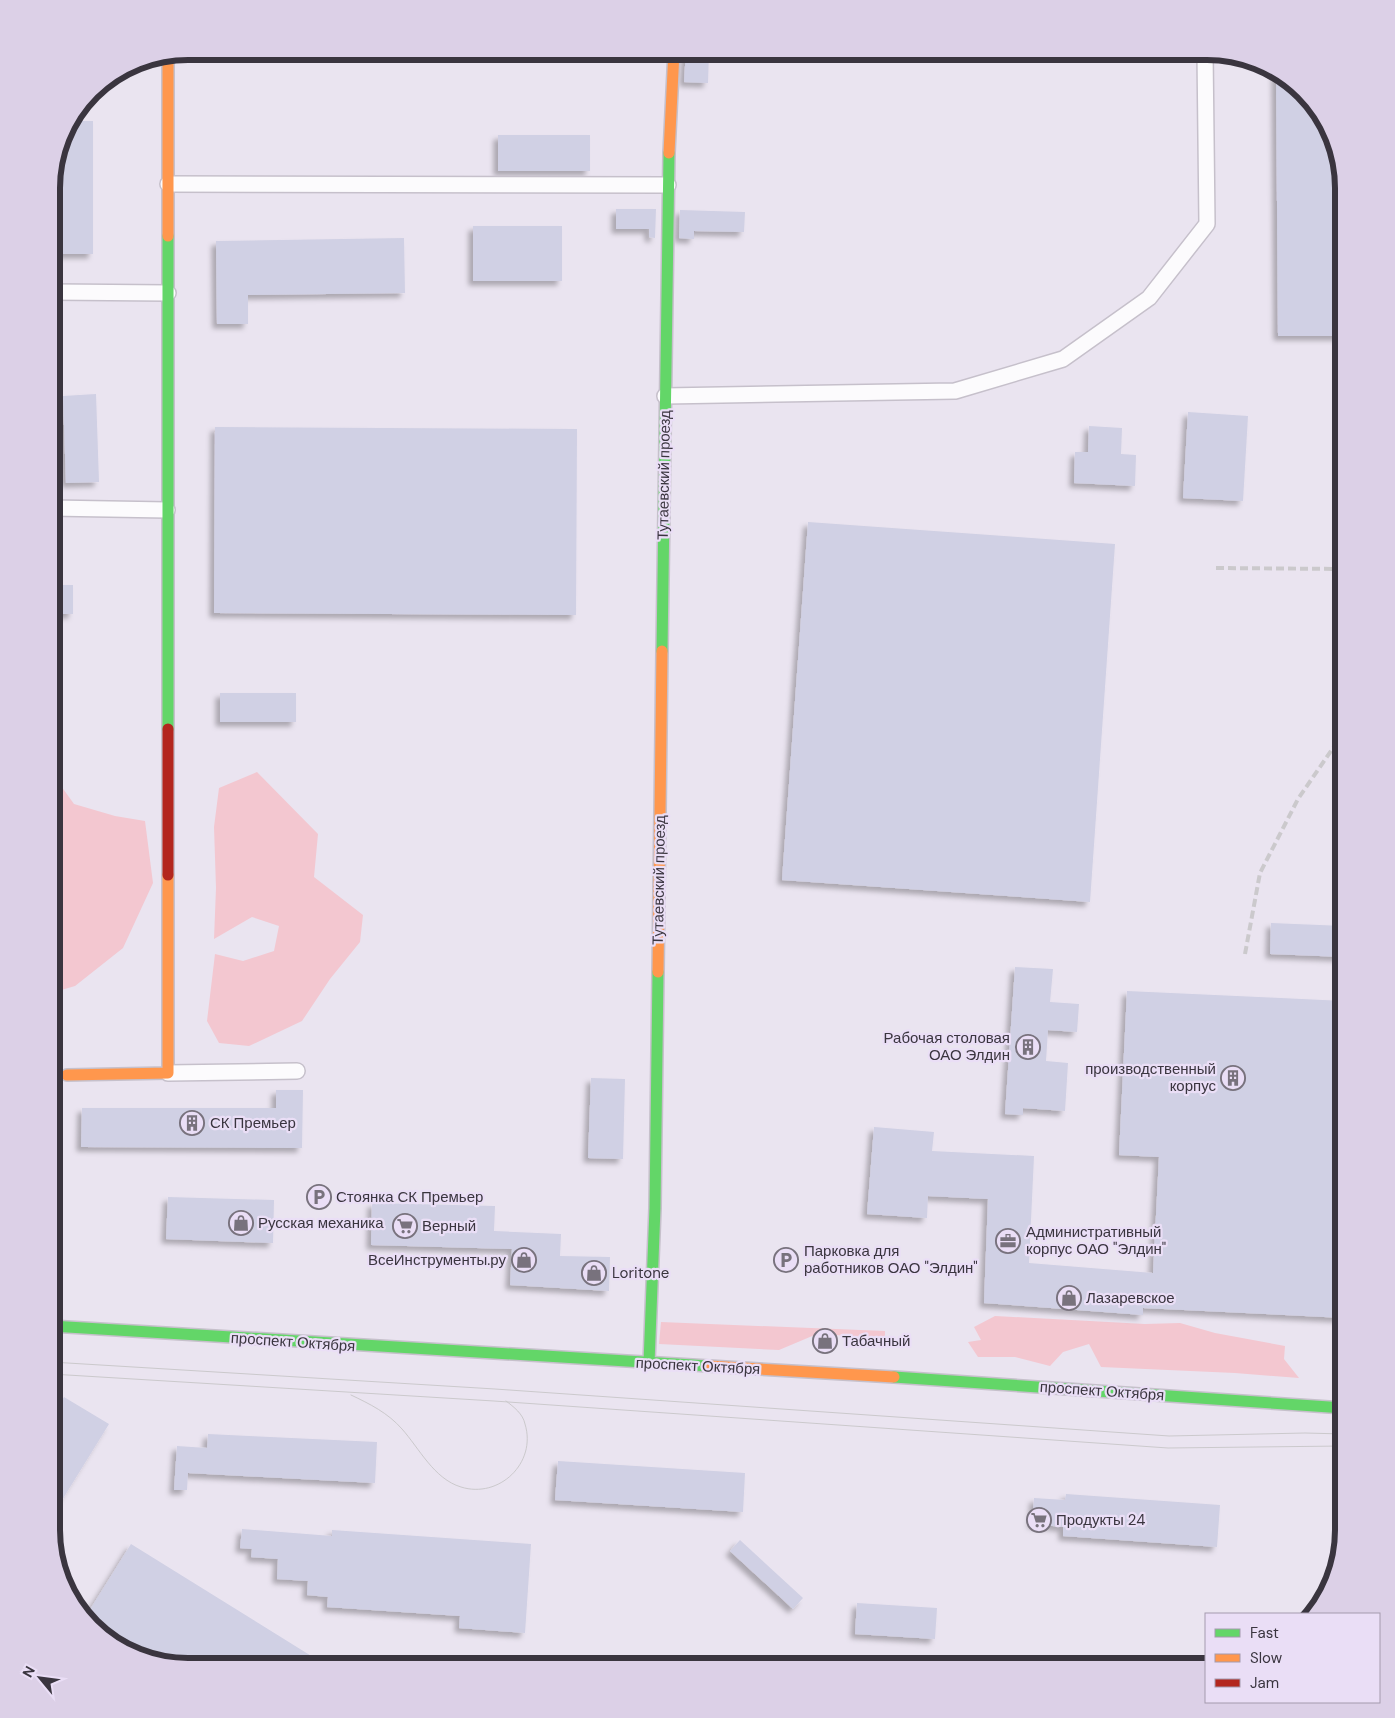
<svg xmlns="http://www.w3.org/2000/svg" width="1395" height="1718" font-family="'DM Sans',sans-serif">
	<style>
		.green { fill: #f3c7d0 }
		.building { fill: #d0d0e4; filter: url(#shadow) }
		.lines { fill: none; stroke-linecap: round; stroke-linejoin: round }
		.street-casing { stroke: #c6c0cb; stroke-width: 18 }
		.fast-casing { stroke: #c6c0cb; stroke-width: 14 }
		.slow-casing { stroke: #c6c0cb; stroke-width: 14 }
		.jam-casing { stroke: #c6c0cb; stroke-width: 14 }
		.street { stroke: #fcfbfd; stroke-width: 15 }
		.fast { stroke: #63d668; stroke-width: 11 }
		.slow { stroke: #ff974d; stroke-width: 11 }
		.jam { stroke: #b3261e; stroke-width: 11 }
		.tram { stroke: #cbc9cc; stroke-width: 1 }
		.rail { stroke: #cbc9cc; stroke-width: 4; stroke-dasharray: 8 4; stroke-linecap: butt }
		.labels { text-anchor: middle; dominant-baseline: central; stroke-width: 4.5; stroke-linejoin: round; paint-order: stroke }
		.street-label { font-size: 15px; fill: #3a353f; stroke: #eadef6 }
		.poi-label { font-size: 15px; fill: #3a353f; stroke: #eadef6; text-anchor: start }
		.rim { fill: none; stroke: #3a353f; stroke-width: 6 }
	</style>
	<defs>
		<filter id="shadow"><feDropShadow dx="-4.5" dy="4.5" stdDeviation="2.5" flood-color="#0004"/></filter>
	</defs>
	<rect width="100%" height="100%" fill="#eae4f0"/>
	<g class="green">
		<polygon points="51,772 74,804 115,816 145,821 153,883 123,948 75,986 51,993"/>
		<polygon points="257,772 318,834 314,877 363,915 360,942 330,979 302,1021 249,1046 219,1043 207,1021 215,954 243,961 274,951 279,926 252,917 214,939 216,888 214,827 219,788"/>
		<polygon points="995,1316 1145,1324 1180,1323 1215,1333 1285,1346 1284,1359 1299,1378 1235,1373 1101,1367 1089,1344 1063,1352 1050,1366 1015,1357 978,1357 968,1342 981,1340 974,1327"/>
		<polygon points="661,1322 885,1331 885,1338 817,1334 779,1350 659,1344"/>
	</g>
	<g class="building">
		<polygon points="686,51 709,51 708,83 684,82"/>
		<polygon points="1276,70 1321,112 1344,188 1344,336 1278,336"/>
		<polygon points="70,121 93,121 93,254 59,254 59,151 65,128"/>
		<rect x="498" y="135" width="92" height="36"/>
		<polygon points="616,209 656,209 655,238 649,237 649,229 616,229"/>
		<polygon points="680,210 745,212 744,232 694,231 694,239 679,238"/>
		<rect x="473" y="226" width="89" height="55"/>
		<polygon points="404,238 405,293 248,295 248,324 217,324 216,241"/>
		<polygon points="96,394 99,482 66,483 63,396"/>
		<polygon points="1188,412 1248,416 1243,501 1183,498"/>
		<polygon points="1089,426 1122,428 1121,454 1136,455 1135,486 1074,483 1075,452 1088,452"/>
		<polygon points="215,427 577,429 576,615 214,613"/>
		<polygon points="808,522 1115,544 1090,902 782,880"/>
		<rect x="51" y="585" width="22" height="29"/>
		<rect x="220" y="693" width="76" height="29"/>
		<polygon points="1271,923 1344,926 1344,957 1270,954"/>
		<polygon points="1015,967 1053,969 1050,1002 1079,1004 1077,1032 1048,1030 1046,1061 1068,1063 1065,1111 1023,1108 1023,1115 1005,1114"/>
		<polygon points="1127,991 1344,1001 1344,1318 1143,1308 1143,1315 984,1303 988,1199 928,1196 927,1218 867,1214 874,1127 934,1132 932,1151 1034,1156 1029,1263 1153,1273 1159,1157 1119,1155"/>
		<polygon points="591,1078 625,1079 623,1159 588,1158"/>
		<polygon points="276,1090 303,1090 302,1148 81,1147 82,1108 276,1108"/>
		<polygon points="168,1197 274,1200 273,1243 166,1239"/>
		<polygon points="372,1203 495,1206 494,1231 561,1234 560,1256 610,1257 609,1291 510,1285 512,1249 371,1245"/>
		<polygon points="64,1397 109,1424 51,1518 51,1408 56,1411"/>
		<polygon points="208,1434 377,1442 375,1483 188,1473 187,1490 174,1490 177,1446 207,1448"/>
		<polygon points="558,1461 745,1473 743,1512 555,1500"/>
		<polygon points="1066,1494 1220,1505 1217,1547 1063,1536 1063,1527 1032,1524 1034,1498 1065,1500"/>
		<polygon points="242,1529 332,1536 332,1530 531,1544 525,1633 459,1628 460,1616 327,1607 328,1597 307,1595 308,1581 277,1579 278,1559 251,1557 252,1549 240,1548"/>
		<polygon points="740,1540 803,1598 793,1609 730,1551"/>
		<polygon points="131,1544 329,1667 187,1667 127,1653 86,1616"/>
		<polygon points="857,1603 937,1608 935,1639 855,1634"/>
	</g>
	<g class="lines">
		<defs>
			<g id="street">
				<polyline points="168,184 668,185"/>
				<polyline points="52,292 168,293"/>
				<polyline points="665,396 955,391 1063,359 1149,298 1207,224 1205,52"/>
				<polyline points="51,508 167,510"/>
				<polyline points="168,1073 297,1071"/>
			</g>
			<g id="fast">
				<polyline points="168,236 168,729"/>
				<polyline points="662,651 669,153"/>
				<polyline points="51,1326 709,1366"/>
				<polyline points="649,1363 655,1208 658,972"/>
				<polyline points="894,1377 1344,1408"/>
			</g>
			<g id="slow">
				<polyline points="168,55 168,236"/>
				<polyline points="669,153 674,51"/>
				<polyline points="658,972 662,651"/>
				<polyline points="67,1075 168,1073 168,875"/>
				<polyline points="709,1366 894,1377"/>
			</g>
			<polyline id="jam" points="168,729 168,875"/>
		</defs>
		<use href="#street" class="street-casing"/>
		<use href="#fast" class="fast-casing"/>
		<use href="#slow" class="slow-casing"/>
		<use href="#jam" class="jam-casing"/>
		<use href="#street" class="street"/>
		<use href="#fast" class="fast"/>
		<use href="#slow" class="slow"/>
		<use href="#jam" class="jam"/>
		<g class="tram">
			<polyline points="51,1362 495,1389 1169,1436 1305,1433 1344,1434"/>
			<polyline points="51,1374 494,1401 1168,1448 1344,1446"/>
			<path d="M351,1395C370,1404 388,1413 402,1429C419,1448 434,1479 461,1487C499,1499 537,1463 525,1424C523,1414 514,1407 506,1401"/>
		</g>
		<g class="rail">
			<polyline points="1216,568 1344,569"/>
			<polyline points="1245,954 1260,873 1298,799 1344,732"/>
		</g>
	</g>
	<defs>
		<symbol id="building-ring" viewBox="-11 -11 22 22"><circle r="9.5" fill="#eadef6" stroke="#78727d" stroke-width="1.5"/><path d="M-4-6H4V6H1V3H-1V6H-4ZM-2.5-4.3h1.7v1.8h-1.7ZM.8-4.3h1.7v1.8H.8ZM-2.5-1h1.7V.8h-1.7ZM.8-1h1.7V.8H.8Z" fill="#78727d"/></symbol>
		<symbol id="parking-ring" viewBox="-11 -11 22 22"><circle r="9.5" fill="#eadef6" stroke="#78727d" stroke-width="1.5"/><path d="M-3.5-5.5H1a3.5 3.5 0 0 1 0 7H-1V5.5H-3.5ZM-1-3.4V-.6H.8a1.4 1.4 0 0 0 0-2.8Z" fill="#78727d"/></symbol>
		<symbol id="shop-ring" viewBox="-11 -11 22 22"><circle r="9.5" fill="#eadef6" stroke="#78727d" stroke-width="1.5"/><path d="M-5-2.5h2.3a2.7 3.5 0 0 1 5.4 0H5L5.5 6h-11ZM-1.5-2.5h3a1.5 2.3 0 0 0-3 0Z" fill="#78727d"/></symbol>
		<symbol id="supermarket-ring" viewBox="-11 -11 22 22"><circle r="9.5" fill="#eadef6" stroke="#78727d" stroke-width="1.5"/><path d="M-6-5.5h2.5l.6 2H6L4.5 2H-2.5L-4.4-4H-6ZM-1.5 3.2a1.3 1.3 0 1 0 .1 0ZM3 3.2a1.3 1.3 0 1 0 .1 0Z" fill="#78727d"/></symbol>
		<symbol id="office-ring" viewBox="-11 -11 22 22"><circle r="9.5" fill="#eadef6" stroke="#78727d" stroke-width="1.5"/><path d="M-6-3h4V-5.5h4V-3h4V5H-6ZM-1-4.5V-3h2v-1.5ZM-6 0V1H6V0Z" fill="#78727d"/></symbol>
	</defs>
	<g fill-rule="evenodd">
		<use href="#building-ring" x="1014" y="1033" width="28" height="28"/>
		<use href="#building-ring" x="1219" y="1064" width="28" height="28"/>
		<use href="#building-ring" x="178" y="1109" width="28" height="28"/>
		<use href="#parking-ring" x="305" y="1183" width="28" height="28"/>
		<use href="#shop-ring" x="227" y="1209" width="28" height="28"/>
		<use href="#supermarket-ring" x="391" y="1212" width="28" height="28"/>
		<use href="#office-ring" x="994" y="1227" width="28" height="28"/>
		<use href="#shop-ring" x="510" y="1246" width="28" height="28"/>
		<use href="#parking-ring" x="772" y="1246" width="28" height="28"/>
		<use href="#shop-ring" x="580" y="1259" width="28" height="28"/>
		<use href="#shop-ring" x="1055" y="1284" width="28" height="28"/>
		<use href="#shop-ring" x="811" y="1327" width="28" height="28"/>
		<use href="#supermarket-ring" x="1025" y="1506" width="28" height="28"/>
	</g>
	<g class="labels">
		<g class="street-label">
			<text transform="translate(664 475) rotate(-89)">Тутаевский проезд</text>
			<text transform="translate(659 880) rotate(-89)">Тутаевский проезд</text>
			<text transform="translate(293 1342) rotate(4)">проспект Октября</text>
			<text transform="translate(698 1366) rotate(3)">проспект Октября</text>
			<text transform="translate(1102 1391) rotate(4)">проспект Октября</text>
		</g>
		<g class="poi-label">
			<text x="1010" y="1038" text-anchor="end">Рабочая столовая<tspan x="1010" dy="17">ОАО Элдин</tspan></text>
			<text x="1216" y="1069" text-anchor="end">производственный<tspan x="1216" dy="17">корпус</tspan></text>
			<text x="210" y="1123">СК Премьер</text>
			<text x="336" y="1197">Стоянка СК Премьер</text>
			<text x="258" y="1223">Русская механика</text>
			<text x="422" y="1226">Верный</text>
			<text x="1026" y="1232">Административный<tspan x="1026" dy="17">корпус ОАО "Элдин"</tspan></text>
			<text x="804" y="1251">Парковка для<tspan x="804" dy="17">работников ОАО "Элдин"</tspan></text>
			<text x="506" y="1260" text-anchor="end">ВсеИнструменты.ру</text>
			<text x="612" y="1273">Loritone</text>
			<text x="1086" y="1298">Лазаревское</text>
			<text x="842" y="1341">Табачный</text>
			<text x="1056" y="1520">Продукты 24</text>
		</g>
	</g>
	<path d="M0 0H1395V1718H0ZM188 60H1207A128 128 0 0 1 1335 188V1530A128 128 0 0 1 1207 1658H188A128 128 0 0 1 60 1530V188A128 128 0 0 1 188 60Z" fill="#dcd0e7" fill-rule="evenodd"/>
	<path class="rim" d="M188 60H1207A128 128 0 0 1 1335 188V1530A128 128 0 0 1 1207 1658H188A128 128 0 0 1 60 1530V188A128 128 0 0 1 188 60Z"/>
	<rect x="1205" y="1613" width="175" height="90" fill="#eadef6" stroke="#a49aad"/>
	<rect x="1215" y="1629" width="25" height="8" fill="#63d668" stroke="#a49aad"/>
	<text x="1250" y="1638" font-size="15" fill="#3a353f">Fast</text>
	<rect x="1215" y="1654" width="25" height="8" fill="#ff974d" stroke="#a49aad"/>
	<text x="1250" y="1663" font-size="15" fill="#3a353f">Slow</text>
	<rect x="1215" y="1679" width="25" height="8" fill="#b3261e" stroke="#a49aad"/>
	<text x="1250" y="1688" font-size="15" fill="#3a353f">Jam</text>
	<g transform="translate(40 1678) rotate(299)" stroke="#eadef6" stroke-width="4" paint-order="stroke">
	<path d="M0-4L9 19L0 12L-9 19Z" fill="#3a353f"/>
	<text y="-8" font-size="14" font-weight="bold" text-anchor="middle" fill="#3a353f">N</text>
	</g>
</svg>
